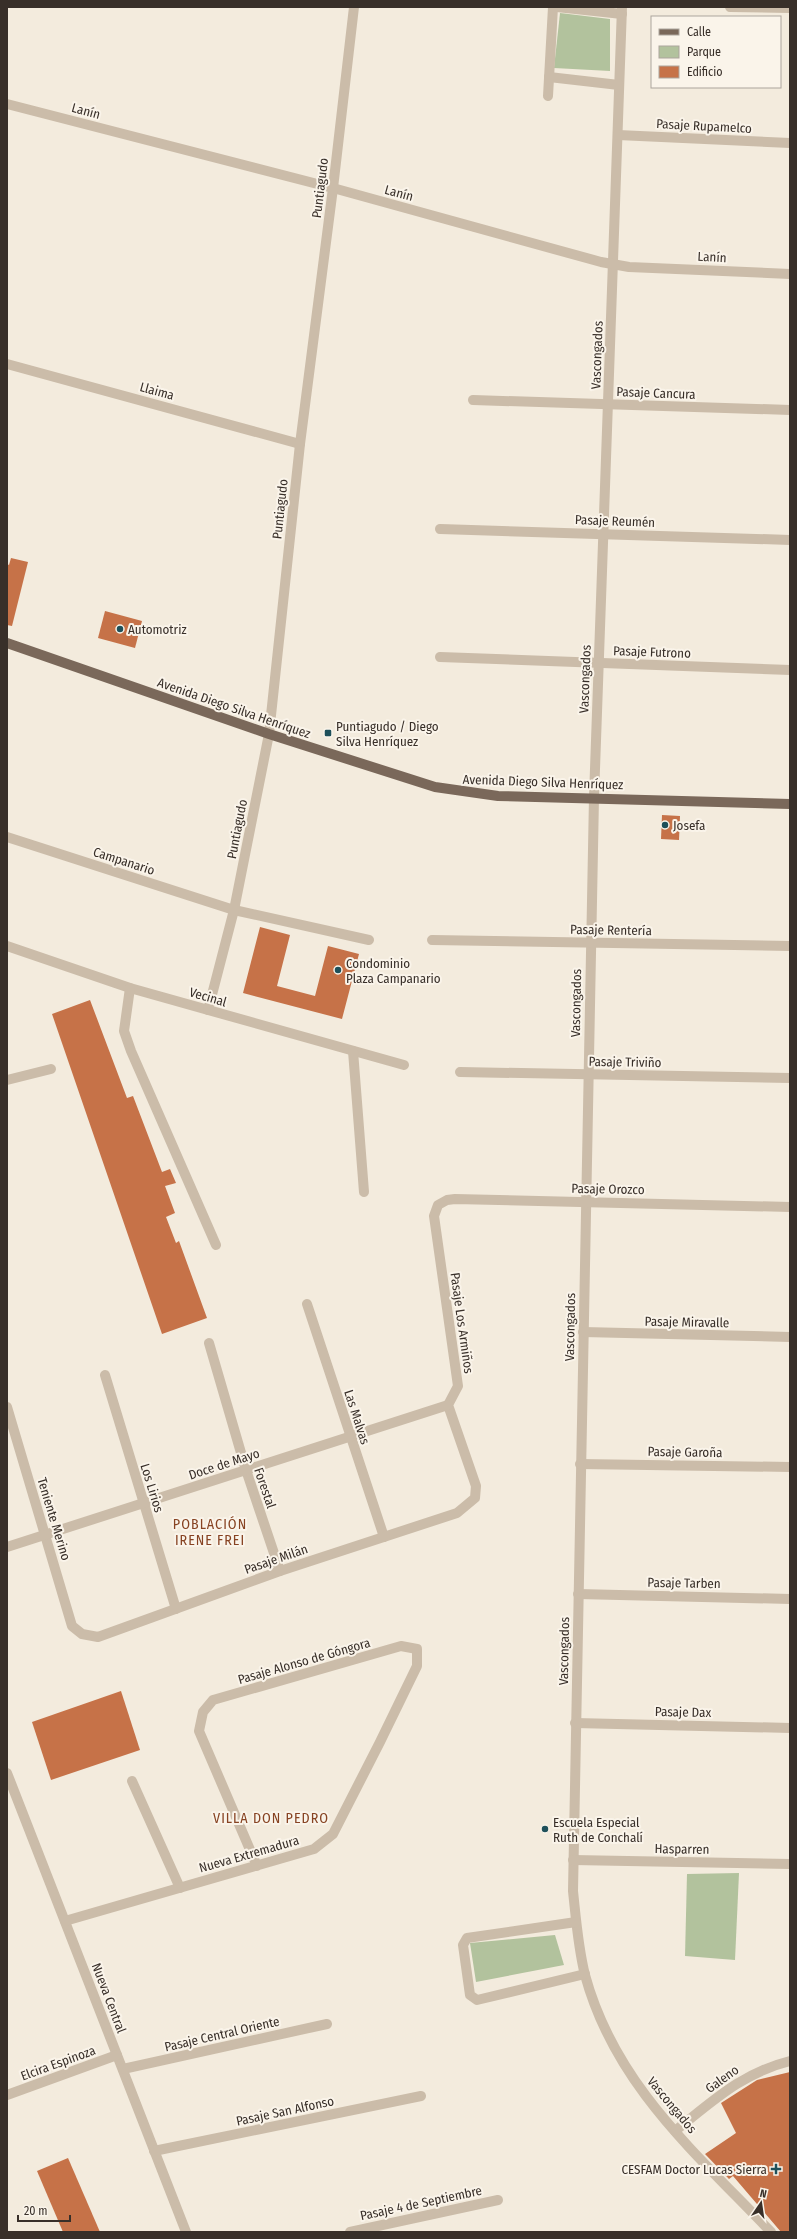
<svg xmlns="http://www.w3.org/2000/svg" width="797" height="2239" font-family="'Fira Sans Condensed',sans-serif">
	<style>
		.green { fill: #b2c29d }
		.building { fill: #c67248 }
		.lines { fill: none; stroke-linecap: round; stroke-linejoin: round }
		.minor { stroke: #cbbca9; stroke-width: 10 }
		.major { stroke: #7a685a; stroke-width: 10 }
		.poi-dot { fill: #1e505a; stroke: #faf4ea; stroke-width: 1.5 }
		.labels { text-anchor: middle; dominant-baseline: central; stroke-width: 4; stroke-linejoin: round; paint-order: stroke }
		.street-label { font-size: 13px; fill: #382f29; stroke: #faf4ea }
		.poi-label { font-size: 13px; fill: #382f29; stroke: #faf4ea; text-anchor: start }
		.neighbourhood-label { font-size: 14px; letter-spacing: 1px; fill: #874322; stroke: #faf4ea }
	</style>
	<rect width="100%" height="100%" fill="#f3ebdd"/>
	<g class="green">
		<polygon points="560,13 610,19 610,71 554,68"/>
		<polygon points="739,1873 735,1960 685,1956 687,1874"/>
		<polygon points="555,1935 564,1965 476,1982 470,1943"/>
	</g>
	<g class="building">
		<polygon points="11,558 28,562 12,626 7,625 7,564 9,565"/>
		<polygon points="105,611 142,621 135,648 98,638"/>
		<polygon points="662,815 680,816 679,840 661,839"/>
		<polygon points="260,927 290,935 277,986 315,996 328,946 359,954 342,1019 243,993"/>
		<polygon points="90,1000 127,1098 133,1096 162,1172 170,1169 176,1183 165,1186 175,1213 166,1217 176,1243 179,1241 207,1318 162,1334 52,1014"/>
		<polygon points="121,1691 140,1750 51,1780 32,1722"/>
		<polygon points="790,2072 790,2232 781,2232 733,2176 729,2179 705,2154 736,2133 721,2103 757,2080"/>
		<polygon points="68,2158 100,2232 63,2232 37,2171"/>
	</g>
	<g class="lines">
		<g class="minor">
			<polyline points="557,7 622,14"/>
			<path d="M622,7L594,797L573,1891C576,1919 578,1947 585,1975C615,2085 695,2152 771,2232"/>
			<polyline points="730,7 790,8"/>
			<polyline points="549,77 619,85"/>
			<polyline points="548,96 553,7"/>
			<polyline points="7,104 333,188 601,262 629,267 790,274"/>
			<polyline points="618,135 790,143"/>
			<polyline points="7,364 300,444"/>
			<polyline points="473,400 790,410"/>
			<polyline points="440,529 790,540"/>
			<polyline points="440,657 790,670"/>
			<polyline points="7,837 234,910 369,940"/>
			<polyline points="432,940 790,946"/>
			<polyline points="7,946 130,988 404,1065"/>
			<polyline points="130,988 124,1031 131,1051 216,1245"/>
			<polyline points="208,1010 234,910 269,734 300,444 333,188 354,7"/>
			<polyline points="353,1051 364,1192"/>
			<polyline points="460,1072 790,1078"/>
			<polyline points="7,1080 51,1069"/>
			<polyline points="307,1304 384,1537"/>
			<polyline points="583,1332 790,1337"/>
			<polyline points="209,1343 246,1470 280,1571"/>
			<polyline points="105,1375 176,1609"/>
			<polyline points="7,1407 72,1626 82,1634 98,1637 280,1571 457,1513 475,1498 476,1486 448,1405 458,1386 434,1216 438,1205 447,1200 455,1199 790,1207"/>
			<polyline points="580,1464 790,1467"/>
			<polyline points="7,1547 448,1405"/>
			<polyline points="578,1594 790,1599"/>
			<polyline points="575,1723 790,1728"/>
			<polyline points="7,1773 186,2232"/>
			<polyline points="132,1781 180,1888"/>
			<polyline points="573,1860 790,1864"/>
			<polyline points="65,1921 314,1849 333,1834 380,1742 417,1666 417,1649 401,1646 213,1700 203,1712 199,1731 257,1866"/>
			<polyline points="576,1922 467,1938 463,1945 470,1995 477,2000 585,1974"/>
			<polyline points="123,2069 327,2024"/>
			<polyline points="7,2095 117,2055"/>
			<path d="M675,2131C713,2101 742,2073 790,2061"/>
			<polyline points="154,2151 421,2096"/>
			<polyline points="350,2232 498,2200"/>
		</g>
		<polyline class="major" points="7,643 269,734 435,787 498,796 790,804"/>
	</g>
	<g class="poi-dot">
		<circle cx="120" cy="629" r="4"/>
		<rect x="324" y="729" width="8" height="8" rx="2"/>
		<circle cx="665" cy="825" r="4"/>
		<circle cx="338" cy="970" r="4"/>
		<circle cx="545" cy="1829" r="4"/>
		<path d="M774 2163h4v4h4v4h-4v4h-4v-4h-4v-4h4z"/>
	</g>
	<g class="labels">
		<g class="street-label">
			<text transform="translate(86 111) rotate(15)">Lanín</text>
			<text transform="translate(704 126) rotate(3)">Pasaje Rupamelco</text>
			<text transform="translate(320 188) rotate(-83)">Puntiagudo</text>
			<text transform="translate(399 193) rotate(15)">Lanín</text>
			<text transform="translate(712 257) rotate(3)">Lanín</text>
			<text transform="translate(597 355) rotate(-88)">Vascongados</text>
			<text transform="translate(157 391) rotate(15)">Llaima</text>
			<text transform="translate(656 393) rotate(2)">Pasaje Cancura</text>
			<text transform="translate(280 509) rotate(-84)">Puntiagudo</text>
			<text transform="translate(615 521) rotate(2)">Pasaje Reumén</text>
			<text transform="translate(652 652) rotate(2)">Pasaje Futrono</text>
			<text transform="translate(585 679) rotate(-88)">Vascongados</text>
			<text transform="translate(234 708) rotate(19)">Avenida Diego Silva Henríquez</text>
			<text transform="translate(543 782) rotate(2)">Avenida Diego Silva Henríquez</text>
			<text transform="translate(237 829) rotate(-79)">Puntiagudo</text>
			<text transform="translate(124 861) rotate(18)">Campanario</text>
			<text transform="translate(611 930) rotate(1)">Pasaje Rentería</text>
			<text transform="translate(208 997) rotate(16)">Vecinal</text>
			<text transform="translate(576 1003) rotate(-89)">Vascongados</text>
			<text transform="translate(625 1062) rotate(1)">Pasaje Triviño</text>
			<text transform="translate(608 1189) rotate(1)">Pasaje Orozco</text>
			<text transform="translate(687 1322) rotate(1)">Pasaje Miravalle</text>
			<text transform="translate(462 1323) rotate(82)">Pasaje Los Armiños</text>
			<text transform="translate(570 1327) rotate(-89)">Vascongados</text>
			<text transform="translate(357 1417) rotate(72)">Las Malvas</text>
			<text transform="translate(685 1452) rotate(1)">Pasaje Garoña</text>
			<text transform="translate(224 1464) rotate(-18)">Doce de Mayo</text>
			<text transform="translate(152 1488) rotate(73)">Los Lirios</text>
			<text transform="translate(265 1488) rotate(71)">Forestal</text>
			<text transform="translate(54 1519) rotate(73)">Teniente Merino</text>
			<text transform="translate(276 1559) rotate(-19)">Pasaje Milán</text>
			<text transform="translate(684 1583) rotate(1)">Pasaje Tarben</text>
			<text transform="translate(564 1651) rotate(-89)">Vascongados</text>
			<text transform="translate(304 1661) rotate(-16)">Pasaje Alonso de Góngora</text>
			<text transform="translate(683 1712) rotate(1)">Pasaje Dax</text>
			<text transform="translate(682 1849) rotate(1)">Hasparren</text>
			<text transform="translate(249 1854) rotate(-16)">Nueva Extremadura</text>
			<text transform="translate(109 1998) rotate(69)">Nueva Central</text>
			<text transform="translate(222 2034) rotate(-13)">Pasaje Central Oriente</text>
			<text transform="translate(58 2063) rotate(-20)">Elcira Espinoza</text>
			<text transform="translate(722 2079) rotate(-36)">Galeno</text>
			<text transform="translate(672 2105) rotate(50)">Vascongados</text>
			<text transform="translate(285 2111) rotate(-12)">Pasaje San Alfonso</text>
			<text transform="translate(421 2203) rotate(-12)">Pasaje 4 de Septiembre</text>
		</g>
		<g class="poi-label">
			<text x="128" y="629">Automotriz</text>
			<text x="336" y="726">Puntiagudo / Diego<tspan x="336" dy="15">Silva Henríquez</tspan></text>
			<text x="673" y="825">Josefa</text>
			<text x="346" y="963">Condominio<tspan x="346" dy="15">Plaza Campanario</tspan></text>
			<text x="553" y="1822">Escuela Especial<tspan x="553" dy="15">Ruth de Conchalí</tspan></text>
			<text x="767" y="2169" text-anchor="end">CESFAM Doctor Lucas Sierra</text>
		</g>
		<g class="neighbourhood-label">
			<text x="210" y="1524">POBLACIÓN<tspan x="210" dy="16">IRENE FREI</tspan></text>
			<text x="271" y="1818">VILLA DON PEDRO</text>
		</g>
	</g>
	<rect width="797" height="2239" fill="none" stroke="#382f29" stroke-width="16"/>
	<rect x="651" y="16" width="130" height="72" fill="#faf4ea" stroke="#aca59d"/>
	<rect x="659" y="29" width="20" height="6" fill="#7a685a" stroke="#aca59d"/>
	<text x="687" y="36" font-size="12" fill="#382f29">Calle</text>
	<rect x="659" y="46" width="20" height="12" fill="#b2c29d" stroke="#aca59d"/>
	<text x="687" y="56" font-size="12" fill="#382f29">Parque</text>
	<rect x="659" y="66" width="20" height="12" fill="#c67248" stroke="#aca59d"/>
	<text x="687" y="76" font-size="12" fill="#382f29">Edificio</text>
	<g transform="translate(761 2203) rotate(13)" stroke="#faf4ea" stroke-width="3" paint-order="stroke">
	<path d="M0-3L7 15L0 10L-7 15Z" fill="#382f29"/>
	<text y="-6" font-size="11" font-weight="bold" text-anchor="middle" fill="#382f29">N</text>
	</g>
	<path d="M18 2215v6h52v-6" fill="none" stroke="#382f29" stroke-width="2"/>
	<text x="24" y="2215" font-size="12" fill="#382f29" stroke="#faf4ea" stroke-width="3" paint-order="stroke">20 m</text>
</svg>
